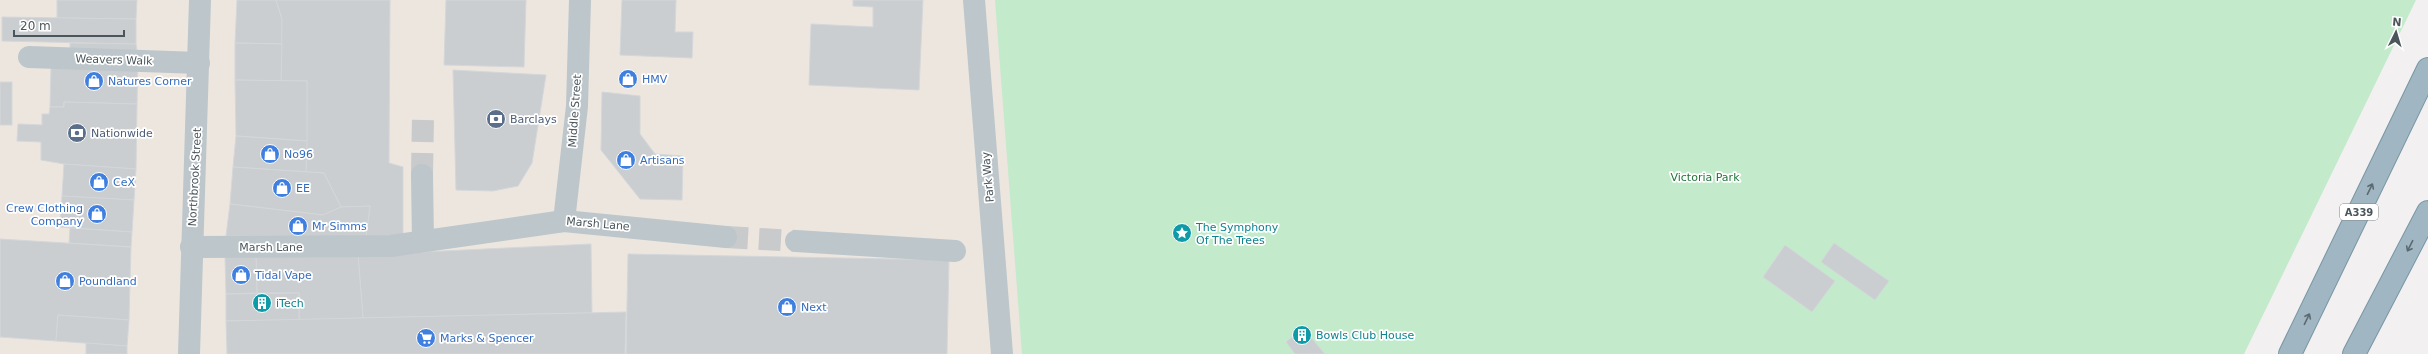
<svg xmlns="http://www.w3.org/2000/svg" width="2428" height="354" font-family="'DejaVu Sans',sans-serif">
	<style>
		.commercial { fill: #ece6df }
		.green { fill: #c3eacb }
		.building { fill: #caced0; stroke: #d4d7da }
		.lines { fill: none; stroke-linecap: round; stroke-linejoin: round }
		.pedestrian-tunnel { stroke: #c8cacb; stroke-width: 22; stroke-dasharray: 22 11; stroke-linecap: butt }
		.trunk-casing { stroke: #7896a4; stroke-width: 24 }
		.service { stroke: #bdc6cb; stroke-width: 22 }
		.pedestrian { stroke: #bdc6cb; stroke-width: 22 }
		.minor { stroke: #bdc6cb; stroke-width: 22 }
		.trunk { stroke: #a0b6c2; stroke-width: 22 }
		.oneway { stroke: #5b6970 }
		.labels { text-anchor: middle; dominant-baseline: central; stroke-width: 3.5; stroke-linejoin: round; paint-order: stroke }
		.shield { fill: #fff; stroke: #80898c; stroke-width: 1 }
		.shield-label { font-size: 10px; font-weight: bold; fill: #4a565b }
		.street-label { font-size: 11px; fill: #4a565b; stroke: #fff }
		.shop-label { font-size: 11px; fill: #366cbe; stroke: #fff; text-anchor: start }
		.service-label { font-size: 11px; fill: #4e5e75; stroke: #fff; text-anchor: start }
		.park-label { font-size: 11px; fill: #22743c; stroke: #fff }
		.culture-label { font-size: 11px; fill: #0d838f; stroke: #fff; text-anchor: start }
	</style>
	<rect width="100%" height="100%" fill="#f2f0f0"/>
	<polygon class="commercial" points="0,0 1066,0 1123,354 0,354"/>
	<polygon class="green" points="995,0 2416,0 2244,354 1022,354"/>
	<g class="building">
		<polygon points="57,0 137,0 136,19 57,18"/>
		<polygon points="237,0 276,0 282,19 282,44 235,43"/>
		<polygon points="276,0 390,0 389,163 403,167 403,235 366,237 370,206 341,207 324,173 306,172 307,81 281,81 282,19"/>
		<polygon points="446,0 526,0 524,67 444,65"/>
		<polygon points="622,0 676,0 675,32 693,32 692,58 620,55"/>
		<polygon points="853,0 923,0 919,90 809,85 811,24 873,27 873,7 853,6"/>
		<polygon points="2,17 136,19 136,44 2,41"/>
		<polygon points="70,43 136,44 138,58 70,56"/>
		<polygon points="235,43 282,44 281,81 235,80"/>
		<polygon points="138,58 137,104 64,102 64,107 50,107 51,68"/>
		<polygon points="453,70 546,75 532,163 518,186 493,191 456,190"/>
		<polygon points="235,80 307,81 307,141 236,136"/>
		<rect x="0" y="82" width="12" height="43"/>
		<polygon points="602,92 640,96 640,134 655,154 683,156 682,200 640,199 601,150"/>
		<polygon points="64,102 137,104 136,169 64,164 41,160 41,142 17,141 18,124 42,125 42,114 49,114 50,107 64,107"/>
		<polygon points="236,136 307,141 306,172 233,167"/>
		<polygon points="64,164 136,169 134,200 62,196"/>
		<polygon points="233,167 324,173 341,207 323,215 230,204"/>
		<polygon points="62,196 134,200 132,232 60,227"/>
		<polygon points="230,204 323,215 341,207 370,206 366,237 226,236"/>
		<polygon points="70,228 132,232 131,247 69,243"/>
		<polygon points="0,239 131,247 129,320 58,315 56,341 0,337"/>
		<polygon points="1834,243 1889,281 1875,300 1821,262"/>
		<polygon points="591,244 592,313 363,318 358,255"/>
		<polygon points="1785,245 1835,281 1812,312 1763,277"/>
		<polygon points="628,254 949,260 947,354 626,354"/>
		<polygon points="358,255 363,318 299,320 299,293 257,293 256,257"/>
		<polygon points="225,257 256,257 257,293 226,294"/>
		<polygon points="299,293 299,320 226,321 226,294"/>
		<polygon points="626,312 625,354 227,354 226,321"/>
		<polygon points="58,315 129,320 127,346 56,341"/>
		<polygon points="1303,328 1325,354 1295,354 1286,342"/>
		<polygon points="86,343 127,346 127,354 86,354"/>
	</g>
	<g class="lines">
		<g class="pedestrian-tunnel">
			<polyline points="422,175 423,117"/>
			<polyline points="726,237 796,241"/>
		</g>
		<defs>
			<g id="trunk">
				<polyline points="2290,354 2428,69"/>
				<polyline points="2354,354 2428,212"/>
			</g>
		</defs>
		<use href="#trunk" class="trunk-casing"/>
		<polyline class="service" points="29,57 199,63"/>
		<g class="pedestrian">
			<polyline points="422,175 423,241"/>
			<polyline points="564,221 577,106 580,0"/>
			<polyline points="796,241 955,251"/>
			<polyline points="191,247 391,246 564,221 726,237"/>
			<polyline points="189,354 200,0"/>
		</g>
		<polyline class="minor" points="974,0 1002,354"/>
		<use href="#trunk" class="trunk"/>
	</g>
	<defs><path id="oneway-shaft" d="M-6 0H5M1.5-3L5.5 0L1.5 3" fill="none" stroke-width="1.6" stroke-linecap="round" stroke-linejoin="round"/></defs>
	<g class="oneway">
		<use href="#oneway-shaft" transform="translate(2370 189) rotate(-64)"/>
		<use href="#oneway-shaft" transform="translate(2410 246) rotate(117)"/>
		<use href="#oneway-shaft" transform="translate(2307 319) rotate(-64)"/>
	</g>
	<defs>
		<symbol id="shop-disc" viewBox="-11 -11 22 22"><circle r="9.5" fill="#3f7fe0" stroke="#fff"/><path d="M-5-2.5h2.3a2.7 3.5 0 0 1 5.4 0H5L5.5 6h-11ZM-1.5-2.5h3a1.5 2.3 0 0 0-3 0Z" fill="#fff"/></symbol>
		<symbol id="bank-disc" viewBox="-11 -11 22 22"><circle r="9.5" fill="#5c6f8a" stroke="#fff"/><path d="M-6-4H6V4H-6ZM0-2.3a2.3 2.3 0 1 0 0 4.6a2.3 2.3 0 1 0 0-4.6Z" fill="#fff"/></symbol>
		<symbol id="sight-disc" viewBox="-11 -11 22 22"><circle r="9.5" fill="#0f9aa8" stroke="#fff"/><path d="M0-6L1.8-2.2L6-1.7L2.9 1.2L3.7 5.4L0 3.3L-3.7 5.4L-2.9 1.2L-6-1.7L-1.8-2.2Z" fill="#fff"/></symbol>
		<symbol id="building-disc" viewBox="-11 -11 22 22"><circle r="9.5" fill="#0f9aa8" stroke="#fff"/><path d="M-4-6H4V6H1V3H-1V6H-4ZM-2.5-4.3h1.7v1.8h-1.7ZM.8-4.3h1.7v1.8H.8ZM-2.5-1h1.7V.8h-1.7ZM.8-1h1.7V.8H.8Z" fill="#fff"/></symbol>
		<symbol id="supermarket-disc" viewBox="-11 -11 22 22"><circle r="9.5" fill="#3f7fe0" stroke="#fff"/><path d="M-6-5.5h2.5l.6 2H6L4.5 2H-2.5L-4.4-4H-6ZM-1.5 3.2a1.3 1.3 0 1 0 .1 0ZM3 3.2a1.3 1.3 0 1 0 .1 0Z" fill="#fff"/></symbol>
	</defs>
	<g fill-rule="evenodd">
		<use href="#shop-disc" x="617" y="68" width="22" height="22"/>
		<use href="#shop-disc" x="83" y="70" width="22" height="22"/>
		<use href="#bank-disc" x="485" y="108" width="22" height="22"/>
		<use href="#bank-disc" x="66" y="122" width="22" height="22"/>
		<use href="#shop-disc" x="259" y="143" width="22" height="22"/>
		<use href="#shop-disc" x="615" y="149" width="22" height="22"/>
		<use href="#shop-disc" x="88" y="171" width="22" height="22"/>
		<use href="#shop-disc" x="271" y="177" width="22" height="22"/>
		<use href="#shop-disc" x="86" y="203" width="22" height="22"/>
		<use href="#shop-disc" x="287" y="215" width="22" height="22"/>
		<use href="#sight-disc" x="1171" y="222" width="22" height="22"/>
		<use href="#shop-disc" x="230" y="264" width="22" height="22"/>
		<use href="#shop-disc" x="54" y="270" width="22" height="22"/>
		<use href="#building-disc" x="251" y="292" width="22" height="22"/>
		<use href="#shop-disc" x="776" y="296" width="22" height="22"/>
		<use href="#building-disc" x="1291" y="324" width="22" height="22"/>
		<use href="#supermarket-disc" x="415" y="327" width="22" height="22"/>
	</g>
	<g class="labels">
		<rect class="shield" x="2340" y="204" width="38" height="16" rx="3"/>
		<g class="shield-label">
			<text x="2359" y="212">A339</text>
		</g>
		<g class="street-label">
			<text transform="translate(114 60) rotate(2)">Weavers Walk</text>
			<text transform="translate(575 111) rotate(-86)">Middle Street</text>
			<text transform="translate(195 177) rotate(-87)">Northbrook Street</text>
			<text transform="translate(988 177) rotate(-95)">Park Way</text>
			<text transform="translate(598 224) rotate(5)">Marsh Lane</text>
			<text x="271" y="247">Marsh Lane</text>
		</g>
		<g class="shop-label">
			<text x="642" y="79">HMV</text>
			<text x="108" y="81">Natures Corner</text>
			<text x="284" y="154">No96</text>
			<text x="640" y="160">Artisans</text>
			<text x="113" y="182">CeX</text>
			<text x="296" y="188">EE</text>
			<text x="83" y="208" text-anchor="end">Crew Clothing<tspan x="83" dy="13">Company</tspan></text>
			<text x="312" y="226">Mr Simms</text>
			<text x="255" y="275">Tidal Vape</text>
			<text x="79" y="281">Poundland</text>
			<text x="801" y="307">Next</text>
			<text x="440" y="338">Marks &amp; Spencer</text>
		</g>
		<g class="service-label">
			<text x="510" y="119">Barclays</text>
			<text x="91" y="133">Nationwide</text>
		</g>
		<g class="park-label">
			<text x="1705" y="177">Victoria Park</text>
		</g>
		<g class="culture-label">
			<text x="1196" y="227">The Symphony<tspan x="1196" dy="13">Of The Trees</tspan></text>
			<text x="276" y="303">iTech</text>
			<text x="1316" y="335">Bowls Club House</text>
		</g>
	</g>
	<g transform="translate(2396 32) rotate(5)" stroke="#ffffff" stroke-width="3" paint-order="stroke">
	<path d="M0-3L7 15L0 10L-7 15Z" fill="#4a565b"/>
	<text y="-6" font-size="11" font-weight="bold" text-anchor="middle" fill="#4a565b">N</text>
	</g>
	<path d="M14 30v6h110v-6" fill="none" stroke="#4a565b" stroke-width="2"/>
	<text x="20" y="30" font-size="12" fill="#4a565b" stroke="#ffffff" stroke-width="3" paint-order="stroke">20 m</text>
</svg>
